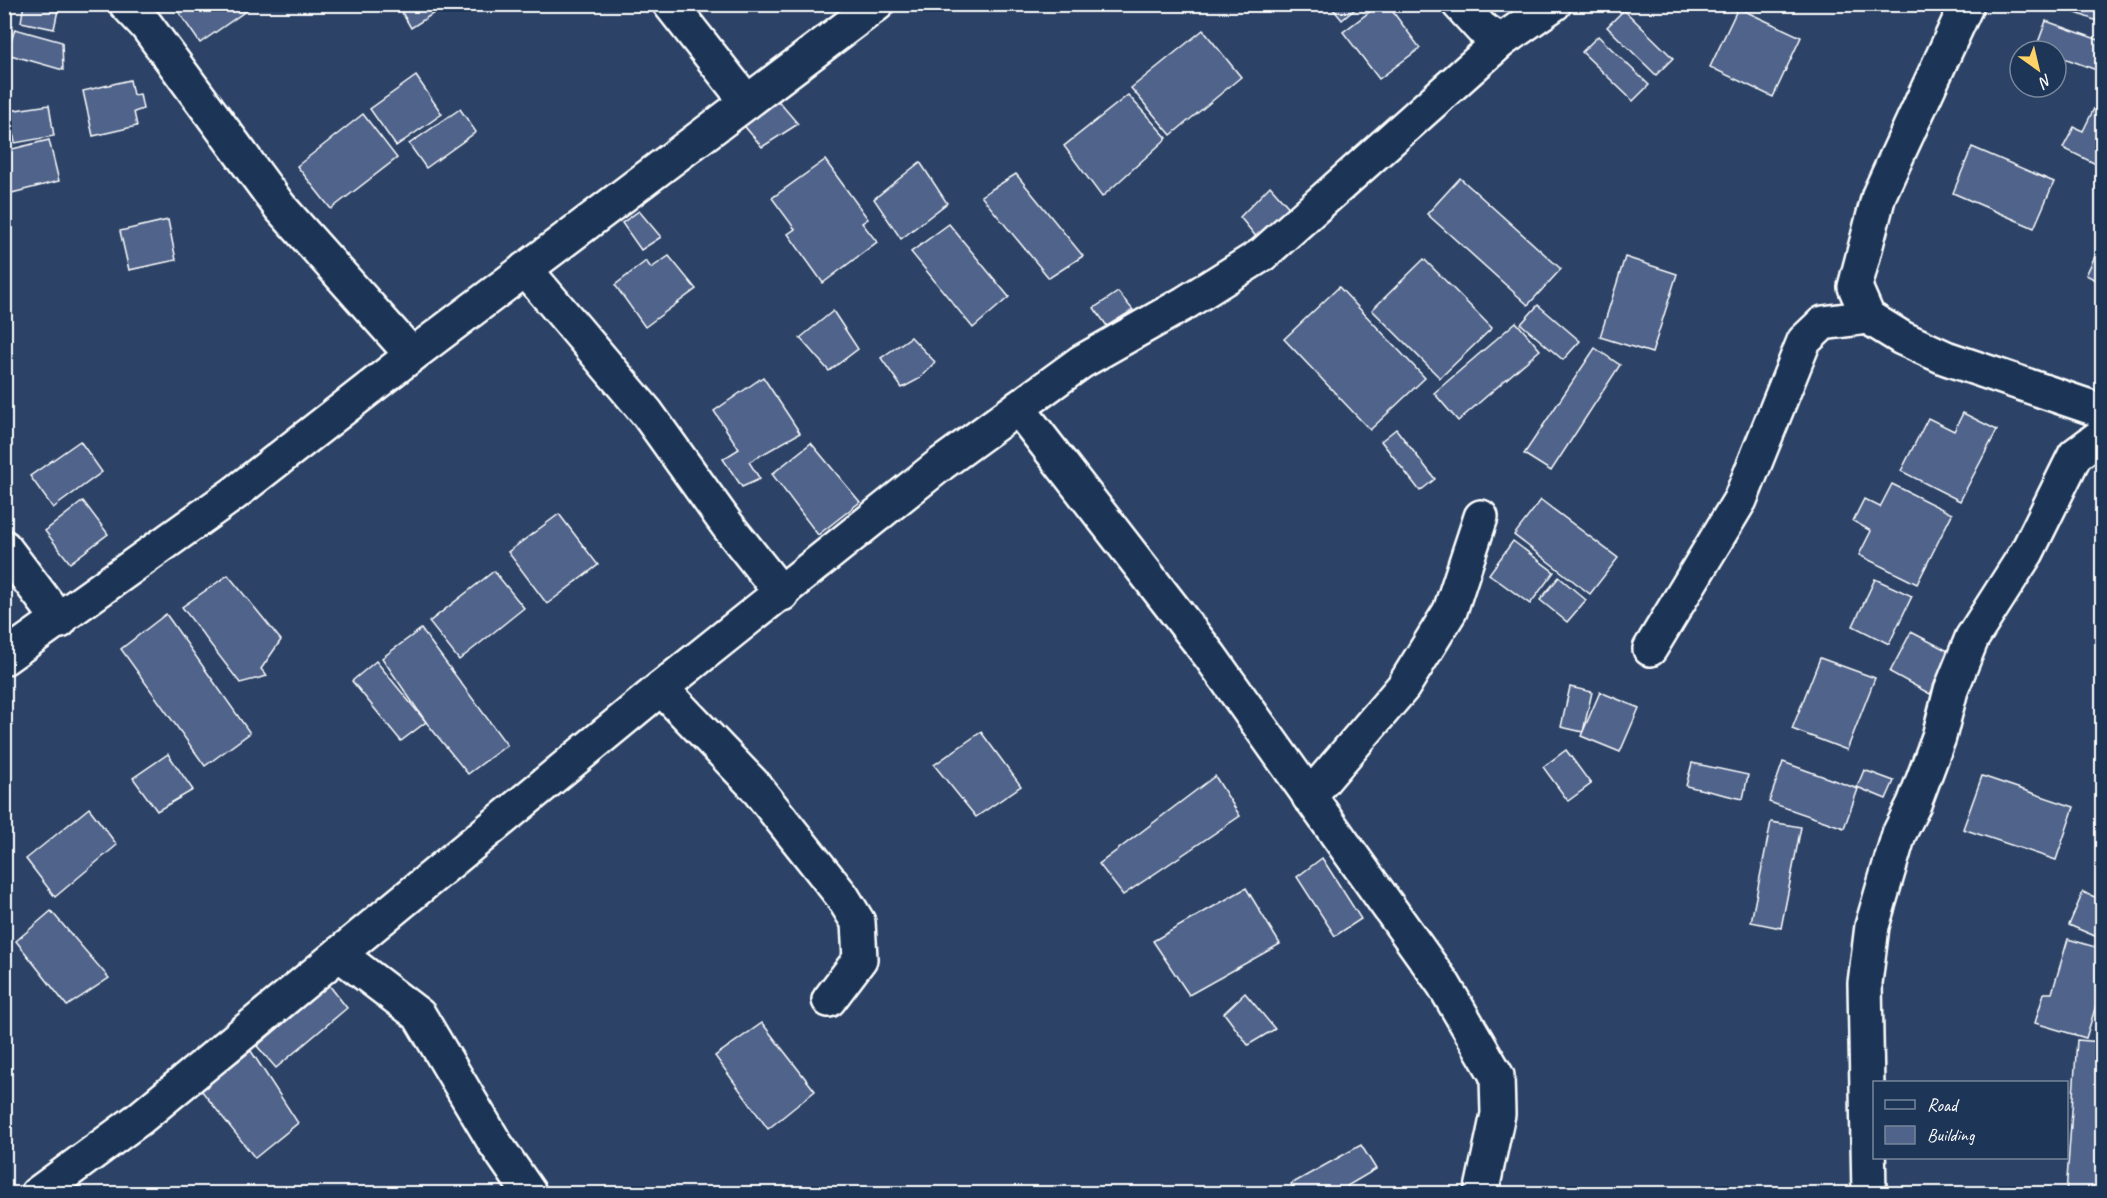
<svg xmlns="http://www.w3.org/2000/svg" width="2107" height="1198" font-family="Caveat,sans-serif">
	<style>
		.building { fill: #50648b; stroke: #fff; stroke-width: 1.5 }
		.lines { fill: none; stroke-linecap: round; stroke-linejoin: round }
		.minor-casing { stroke: #fff; stroke-width: 38 }
		.minor { stroke: #1d3557; stroke-width: 33 }
	</style>
	<rect width="100%" height="100%" fill="#2c4367"/>
	<filter id="ink" filterUnits="userSpaceOnUse"><feTurbulence type="fractalNoise" baseFrequency=".0167" numOctaves="2"/><feDisplacementMap in="SourceGraphic" scale="12" xChannelSelector="R" yChannelSelector="G"/><feConvolveMatrix kernelMatrix="1 2 1 2 8 2 1 2 1" color-interpolation-filters="sRGB"/></filter>
	<g filter="url(#ink)">
		<g class="building">
			<polygon points="24,4 58,10 54,29 21,22"/>
			<polygon points="179,4 247,4 250,8 200,43 175,7"/>
			<polygon points="397,4 448,4 411,28"/>
			<polygon points="1329,4 1361,4 1342,20"/>
			<polygon points="1380,4 1387,4 1420,48 1379,79 1343,32"/>
			<polygon points="2102,4 2102,23 2055,5 2056,4"/>
			<polygon points="1738,8 1801,37 1773,97 1710,67"/>
			<polygon points="1624,10 1673,58 1656,75 1607,27"/>
			<polygon points="2046,21 2102,41 2102,60 2099,71 2056,55 2056,51 2036,48"/>
			<polygon points="15,29 62,42 63,70 7,54"/>
			<polygon points="1203,30 1241,77 1171,135 1131,88"/>
			<polygon points="1598,36 1649,85 1633,101 1582,52"/>
			<polygon points="416,76 442,114 396,146 370,109"/>
			<polygon points="130,80 133,95 140,94 143,109 134,112 137,126 93,136 83,91"/>
			<polygon points="2102,92 2102,167 2063,148 2074,127 2083,131"/>
			<polygon points="1128,95 1167,138 1102,197 1064,146"/>
			<polygon points="774,96 798,124 762,147 741,122"/>
			<polygon points="49,105 54,136 15,143 9,111"/>
			<polygon points="460,109 476,132 426,168 409,144"/>
			<polygon points="363,114 397,158 331,209 297,166"/>
			<polygon points="49,140 59,181 4,195 4,151"/>
			<polygon points="1972,147 2054,182 2034,228 1953,193"/>
			<polygon points="825,160 868,219 862,223 877,242 823,283 788,234 795,229 772,198"/>
			<polygon points="920,162 947,203 901,239 874,199"/>
			<polygon points="1016,174 1083,256 1049,278 981,196"/>
			<polygon points="1460,178 1561,269 1528,305 1427,214"/>
			<polygon points="1270,186 1292,211 1258,239 1240,217"/>
			<polygon points="639,211 661,237 641,250 622,223"/>
			<polygon points="168,220 176,260 129,270 120,231"/>
			<polygon points="949,224 1009,297 973,328 911,252"/>
			<polygon points="2102,242 2102,283 2086,275"/>
			<polygon points="669,256 696,289 645,327 615,285 646,261 651,268"/>
			<polygon points="1625,257 1677,274 1652,353 1600,337"/>
			<polygon points="1424,259 1492,328 1440,378 1372,310"/>
			<polygon points="1339,287 1425,378 1370,430 1284,339"/>
			<polygon points="1118,292 1133,310 1107,326 1094,308"/>
			<polygon points="1538,305 1580,341 1563,360 1521,324"/>
			<polygon points="833,311 858,349 829,371 800,338"/>
			<polygon points="1516,322 1540,350 1458,421 1434,393"/>
			<polygon points="911,337 935,362 919,379 902,388 881,358"/>
			<polygon points="1595,348 1620,365 1551,471 1524,454"/>
			<polygon points="763,377 800,433 749,462 760,479 742,487 723,459 739,449 714,411"/>
			<polygon points="1963,413 1997,430 1960,501 1901,471 1928,418 1954,431"/>
			<polygon points="1396,429 1435,479 1420,491 1381,441"/>
			<polygon points="80,441 102,472 53,508 30,476"/>
			<polygon points="811,443 860,502 818,535 772,474"/>
			<polygon points="1892,484 1952,514 1917,584 1859,555 1871,531 1853,521 1864,499 1880,507"/>
			<polygon points="1541,500 1618,558 1590,594 1514,535"/>
			<polygon points="83,501 108,534 70,563 45,531"/>
			<polygon points="559,514 598,565 547,604 508,552"/>
			<polygon points="1513,541 1554,572 1530,604 1489,574"/>
			<polygon points="494,571 524,608 459,660 429,622"/>
			<polygon points="228,575 281,640 261,669 267,676 240,683 182,607"/>
			<polygon points="1559,577 1586,600 1567,622 1540,600"/>
			<polygon points="1875,579 1912,596 1889,644 1853,626"/>
			<polygon points="166,614 250,733 205,766 121,649"/>
			<polygon points="421,629 507,745 468,774 426,722 382,658"/>
			<polygon points="1911,632 1952,653 1930,694 1890,672"/>
			<polygon points="1820,658 1875,678 1847,750 1792,729"/>
			<polygon points="376,661 426,722 401,741 352,681"/>
			<polygon points="1570,687 1592,692 1583,732 1561,727"/>
			<polygon points="1600,692 1639,708 1620,752 1581,736"/>
			<polygon points="981,732 1021,786 976,817 934,765"/>
			<polygon points="1566,750 1591,784 1568,801 1543,767"/>
			<polygon points="168,754 193,790 157,811 133,778"/>
			<polygon points="1783,762 1858,789 1844,828 1769,802"/>
			<polygon points="1692,763 1748,775 1743,799 1686,786"/>
			<polygon points="1864,770 1894,781 1886,799 1857,787"/>
			<polygon points="1215,776 1240,816 1123,895 1099,864"/>
			<polygon points="1982,776 2074,807 2056,860 1963,829"/>
			<polygon points="89,808 117,845 55,897 26,859"/>
			<polygon points="1771,822 1801,827 1781,928 1751,922"/>
			<polygon points="1322,858 1361,919 1335,936 1297,877"/>
			<polygon points="1246,888 1280,944 1189,995 1153,941"/>
			<polygon points="2083,892 2102,900 2102,939 2069,925"/>
			<polygon points="51,911 109,978 67,1006 16,941"/>
			<polygon points="2068,939 2102,949 2102,986 2086,1038 2035,1023 2044,993 2052,993"/>
			<polygon points="329,985 347,1008 276,1068 257,1046"/>
			<polygon points="1245,993 1275,1029 1248,1045 1224,1013"/>
			<polygon points="762,1023 815,1091 768,1129 715,1056"/>
			<polygon points="2077,1040 2102,1042 2100,1194 2066,1194"/>
			<polygon points="251,1051 298,1123 255,1158 201,1090"/>
			<polygon points="1361,1145 1376,1169 1347,1186 1351,1194 1297,1194 1291,1184"/>
		</g>
		<g class="lines">
			<defs>
				<g id="minor">
					<polyline points="126,4 146,25 280,207 412,355"/>
					<polyline points="670,4 747,102"/>
					<polyline points="1459,4 1481,28 1501,41"/>
					<polyline points="1967,4 1879,195 1855,287 1868,317 1902,338 1946,358 2102,411"/>
					<polyline points="525,269 647,413 728,526 782,594"/>
					<polyline points="1018,408 1210,656 1444,985 1497,1076 1498,1114 1481,1194"/>
					<polyline points="4,547 60,621"/>
					<polyline points="1650,649 1740,500 1804,341 1823,323 1868,317"/>
					<polyline points="4,658 235,493 412,355 877,4"/>
					<polyline points="661,688 755,786 842,896 858,922 860,959 829,1000"/>
					<polyline points="1309,797 1403,687 1450,611 1481,517"/>
					<polyline points="339,954 419,1015 495,1143 530,1194"/>
					<polyline points="37,1194 139,1119 661,688 941,464 1081,362 1185,303 1263,254 1501,41 1554,4"/>
					<polyline points="1869,1194 1865,983 1872,926 1899,834 1914,804 1939,737 1951,690 1972,638 2027,552 2075,455 2102,435"/>
				</g>
			</defs>
			<use href="#minor" class="minor-casing"/>
			<use href="#minor" class="minor"/>
		</g>
	</g>
	<rect width="2107" height="1198" fill="none" stroke="#1d3557" stroke-width="24"/>
	<rect x="12" y="12" width="2083" height="1174" fill="none" stroke="#fff" stroke-width="2" filter="url(#ink)"/>
	<rect x="1873" y="1081" width="195" height="78" fill="#1d3557" stroke="#77869a" stroke-width="1.5"/>
	<rect x="1885" y="1100" width="30" height="9" fill="#1d3557" stroke="#77869a" stroke-width="1.5"/>
	<text x="1927" y="1111" font-size="18" fill="#ffffff">Road</text>
	<rect x="1885" y="1126" width="30" height="18" fill="#50648b" stroke="#77869a" stroke-width="1.5"/>
	<text x="1927" y="1141" font-size="18" fill="#ffffff">Building</text>
	<g transform="translate(2038 69) rotate(146)"><circle r="28" fill="#1d3557" stroke="#77869a" stroke-width="1.5"/>
	<path d="M0-4.5L10 22L0 15L-10 22Z" fill="#ffd166"/>
	<text y="-9" font-size="16" font-weight="bold" text-anchor="middle" fill="#ffffff">N</text>
	</g>
</svg>
